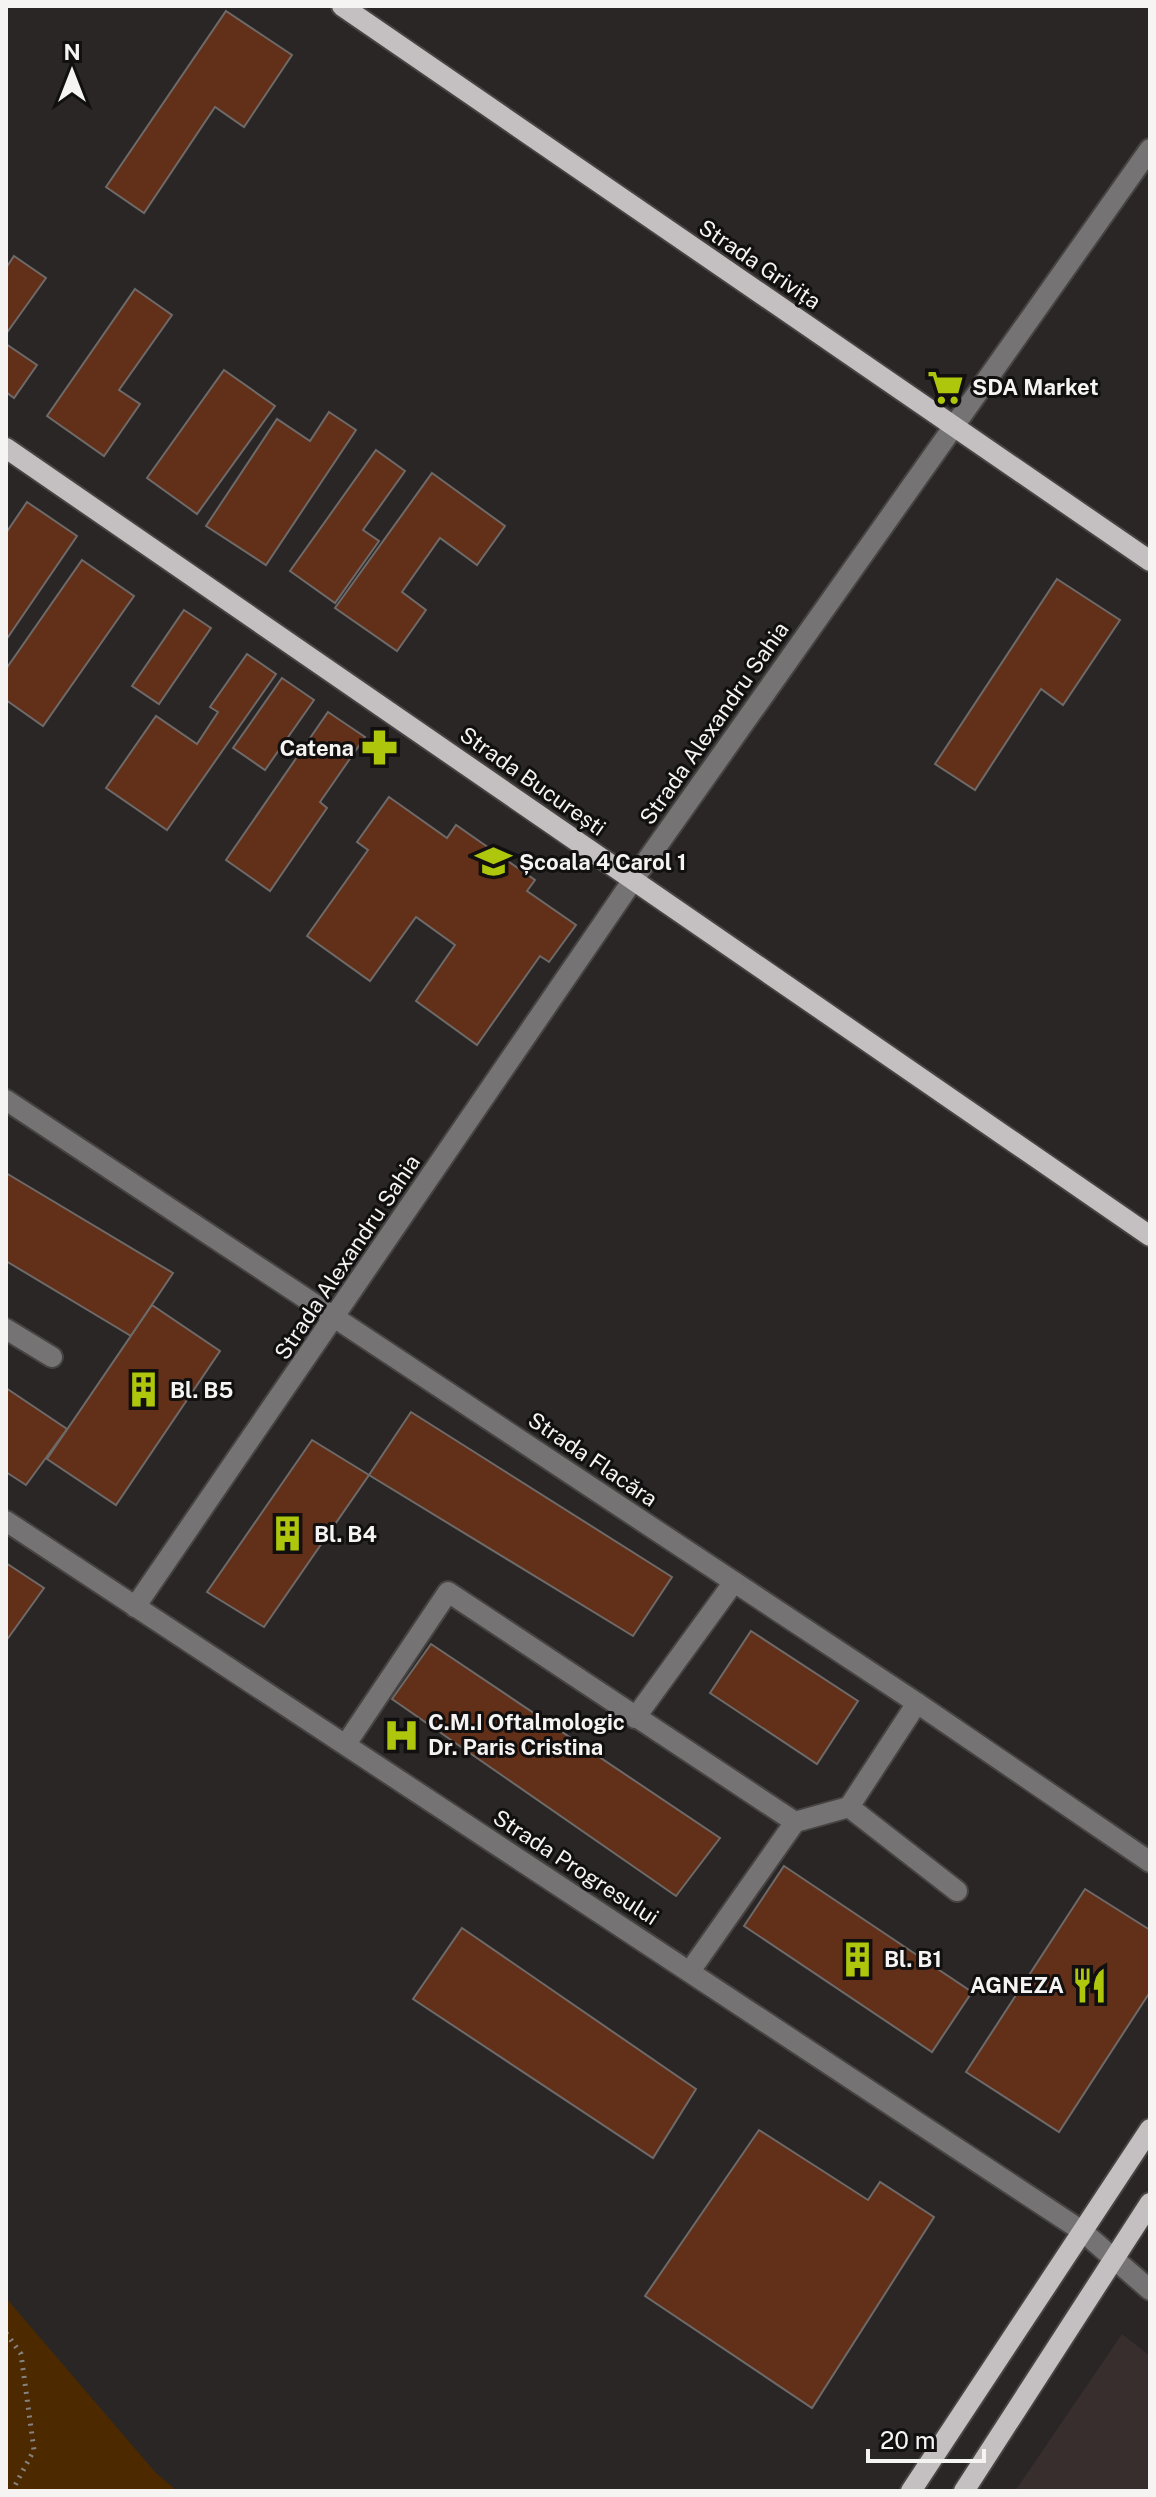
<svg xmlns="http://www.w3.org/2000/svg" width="1156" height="2497" font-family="'Public Sans',sans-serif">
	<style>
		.built { fill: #372e2d }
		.green { fill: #4d2900 }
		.building { fill: #622f18; stroke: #6d6a69; stroke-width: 2 }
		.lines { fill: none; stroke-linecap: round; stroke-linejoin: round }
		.minor-casing { stroke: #464342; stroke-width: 24 }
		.major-casing { stroke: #464342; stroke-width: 24 }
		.path { stroke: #858281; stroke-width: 5; stroke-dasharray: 2 6; stroke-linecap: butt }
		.minor { stroke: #757373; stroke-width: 20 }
		.major { stroke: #c4c0c1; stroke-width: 20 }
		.labels { text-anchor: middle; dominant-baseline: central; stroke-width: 6; stroke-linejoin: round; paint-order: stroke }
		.street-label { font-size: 22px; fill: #f6f3f3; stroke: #110f0f }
		.poi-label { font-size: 22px; font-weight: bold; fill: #f6f3f3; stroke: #110f0f; text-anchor: start }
	</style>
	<rect width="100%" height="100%" fill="#292625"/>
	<polygon class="built" points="1122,2334 1150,2356 1150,2491 1015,2491"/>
	<polygon class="green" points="6,2298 155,2472 177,2491 6,2491"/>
	<g class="building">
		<polygon points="226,11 292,55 244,127 215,107 144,213 106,187"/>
		<polygon points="14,256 46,278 6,334 6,268"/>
		<polygon points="135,289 172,315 119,390 140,404 104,456 47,416"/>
		<polygon points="6,344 37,365 14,398 6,392"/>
		<polygon points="224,370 275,406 197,514 147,478"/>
		<polygon points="329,412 356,430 266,565 206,526 277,419 310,441"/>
		<polygon points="376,450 405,471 363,530 379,541 335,603 290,571"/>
		<polygon points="432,473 505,526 477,565 440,538 402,592 426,610 397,651 335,608"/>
		<polygon points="27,502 77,536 6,640 6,533"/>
		<polygon points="82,560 134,596 43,726 6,700 6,669"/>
		<polygon points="1057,579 1120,620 1063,705 1041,689 975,790 935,764"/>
		<polygon points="184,610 211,628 159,704 132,686"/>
		<polygon points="247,654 276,674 167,830 106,788 156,716 197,744 218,712 210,707"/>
		<polygon points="282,678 314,700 265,770 233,748"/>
		<polygon points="328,712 365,737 320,802 327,808 270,891 226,860"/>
		<polygon points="389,797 447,838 456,825 535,880 527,891 576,925 549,962 540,956 477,1045 416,1001 455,945 416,917 370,981 307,936 368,850 357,842"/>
		<polygon points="6,1173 173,1273 131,1336 6,1261"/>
		<polygon points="152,1305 220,1351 116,1505 47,1459"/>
		<polygon points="6,1388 67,1429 26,1485 6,1472"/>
		<polygon points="411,1412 672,1577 633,1636 369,1475"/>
		<polygon points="312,1440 369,1475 264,1627 207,1592"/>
		<polygon points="6,1563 44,1588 6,1641"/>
		<polygon points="751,1631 858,1701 817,1764 710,1693"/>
		<polygon points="431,1644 720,1838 676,1896 392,1699"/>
		<polygon points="784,1866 972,1992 932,2052 744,1926"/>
		<polygon points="1085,1889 1150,1930 1150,1992 1059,2132 966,2072"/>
		<polygon points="462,1928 696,2089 653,2158 413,1999"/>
		<polygon points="759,2130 868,2200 880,2182 934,2217 812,2408 645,2296"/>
	</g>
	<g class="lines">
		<defs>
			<g id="minor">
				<polyline points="6,1100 917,1703 1150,1862"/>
				<polyline points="6,1329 52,1357"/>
				<polyline points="6,1521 1082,2231 1150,2290"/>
				<polyline points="135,1607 633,880 1150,149"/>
				<polyline points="635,1718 734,1582"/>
				<polyline points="346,1744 448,1592 795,1822"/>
				<polyline points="849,1807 957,1891"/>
				<polyline points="690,1971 795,1822 849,1807 917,1703"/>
			</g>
			<g id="major">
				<polyline points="342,6 1150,561"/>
				<polyline points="6,448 1150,1236"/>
				<polyline points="911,2491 1150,2129"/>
				<polyline points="964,2491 1150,2203"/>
			</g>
		</defs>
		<use href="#minor" class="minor-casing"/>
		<use href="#major" class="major-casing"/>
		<polyline class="path" points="6,2333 21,2354 34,2450 12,2491"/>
		<use href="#minor" class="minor"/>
		<use href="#major" class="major"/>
	</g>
	<defs>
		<symbol id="supermarket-bare" viewBox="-9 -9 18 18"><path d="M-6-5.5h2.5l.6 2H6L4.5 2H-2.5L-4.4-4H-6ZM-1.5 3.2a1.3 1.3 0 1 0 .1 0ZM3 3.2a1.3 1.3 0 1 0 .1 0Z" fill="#aec60b" stroke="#110f0f" stroke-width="2.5" paint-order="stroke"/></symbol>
		<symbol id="pharmacy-bare" viewBox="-9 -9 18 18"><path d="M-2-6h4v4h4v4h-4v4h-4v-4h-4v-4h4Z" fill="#aec60b" stroke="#110f0f" stroke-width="2.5" paint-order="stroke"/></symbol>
		<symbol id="school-bare" viewBox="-9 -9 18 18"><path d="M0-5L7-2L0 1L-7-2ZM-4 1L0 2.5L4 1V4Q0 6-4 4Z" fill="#aec60b" stroke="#110f0f" stroke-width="2.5" paint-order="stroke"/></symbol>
		<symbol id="building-bare" viewBox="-9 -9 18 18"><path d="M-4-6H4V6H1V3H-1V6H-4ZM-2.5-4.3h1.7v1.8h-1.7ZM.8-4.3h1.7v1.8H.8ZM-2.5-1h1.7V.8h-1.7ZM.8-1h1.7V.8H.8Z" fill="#aec60b" stroke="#110f0f" stroke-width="2.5" paint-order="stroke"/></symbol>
		<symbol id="hospital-bare" viewBox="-9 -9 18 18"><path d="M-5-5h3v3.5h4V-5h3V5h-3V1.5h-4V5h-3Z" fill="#aec60b" stroke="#110f0f" stroke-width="2.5" paint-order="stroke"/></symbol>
		<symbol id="restaurant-bare" viewBox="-9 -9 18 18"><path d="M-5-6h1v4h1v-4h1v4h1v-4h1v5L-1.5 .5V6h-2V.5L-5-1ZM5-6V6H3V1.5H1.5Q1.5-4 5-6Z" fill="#aec60b" stroke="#110f0f" stroke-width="2.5" paint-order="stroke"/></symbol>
	</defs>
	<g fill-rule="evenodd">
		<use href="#supermarket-bare" x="920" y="362" width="51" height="51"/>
		<use href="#pharmacy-bare" x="354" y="722" width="51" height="51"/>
		<use href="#school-bare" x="468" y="836" width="51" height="51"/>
		<use href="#building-bare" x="118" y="1364" width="51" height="51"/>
		<use href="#building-bare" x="262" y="1508" width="51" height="51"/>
		<use href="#hospital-bare" x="376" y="1710" width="51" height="51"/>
		<use href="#building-bare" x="832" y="1934" width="51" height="51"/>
		<use href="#restaurant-bare" x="1064" y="1960" width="51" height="51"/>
	</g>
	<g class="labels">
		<g class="street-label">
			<text transform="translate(760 264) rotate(34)">Strada Grivița</text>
			<text transform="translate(714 723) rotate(-55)">Strada Alexandru Sahia</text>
			<text transform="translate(533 781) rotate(35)">Strada București</text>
			<text transform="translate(347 1257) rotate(-56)">Strada Alexandru Sahia</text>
			<text transform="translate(593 1459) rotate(34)">Strada Flacăra</text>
			<text transform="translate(576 1867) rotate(33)">Strada Progresului</text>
		</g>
		<g class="poi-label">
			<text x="972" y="387">SDA Market</text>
			<text x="354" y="748" text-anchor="end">Catena</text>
			<text x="519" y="862">Școala 4 Carol 1</text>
			<text x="170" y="1390">Bl. B5</text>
			<text x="314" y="1534">Bl. B4</text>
			<text x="428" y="1722">C.M.I Oftalmologic<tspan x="428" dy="25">Dr. Paris Cristina</tspan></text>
			<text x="884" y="1959">Bl. B1</text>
			<text x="1064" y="1985" text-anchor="end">AGNEZA</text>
		</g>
	</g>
	<rect width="1156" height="2497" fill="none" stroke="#f6f3f3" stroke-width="16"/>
	<g transform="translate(72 72)" stroke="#110f0f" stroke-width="6" paint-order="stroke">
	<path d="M0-6L14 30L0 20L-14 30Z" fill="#f6f3f3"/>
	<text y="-12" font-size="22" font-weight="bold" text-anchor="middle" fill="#f6f3f3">N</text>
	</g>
	<path d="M868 2449v12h116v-12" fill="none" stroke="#f6f3f3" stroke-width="4"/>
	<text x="880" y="2449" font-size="24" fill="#f6f3f3" stroke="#110f0f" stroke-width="6" paint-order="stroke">20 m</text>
</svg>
